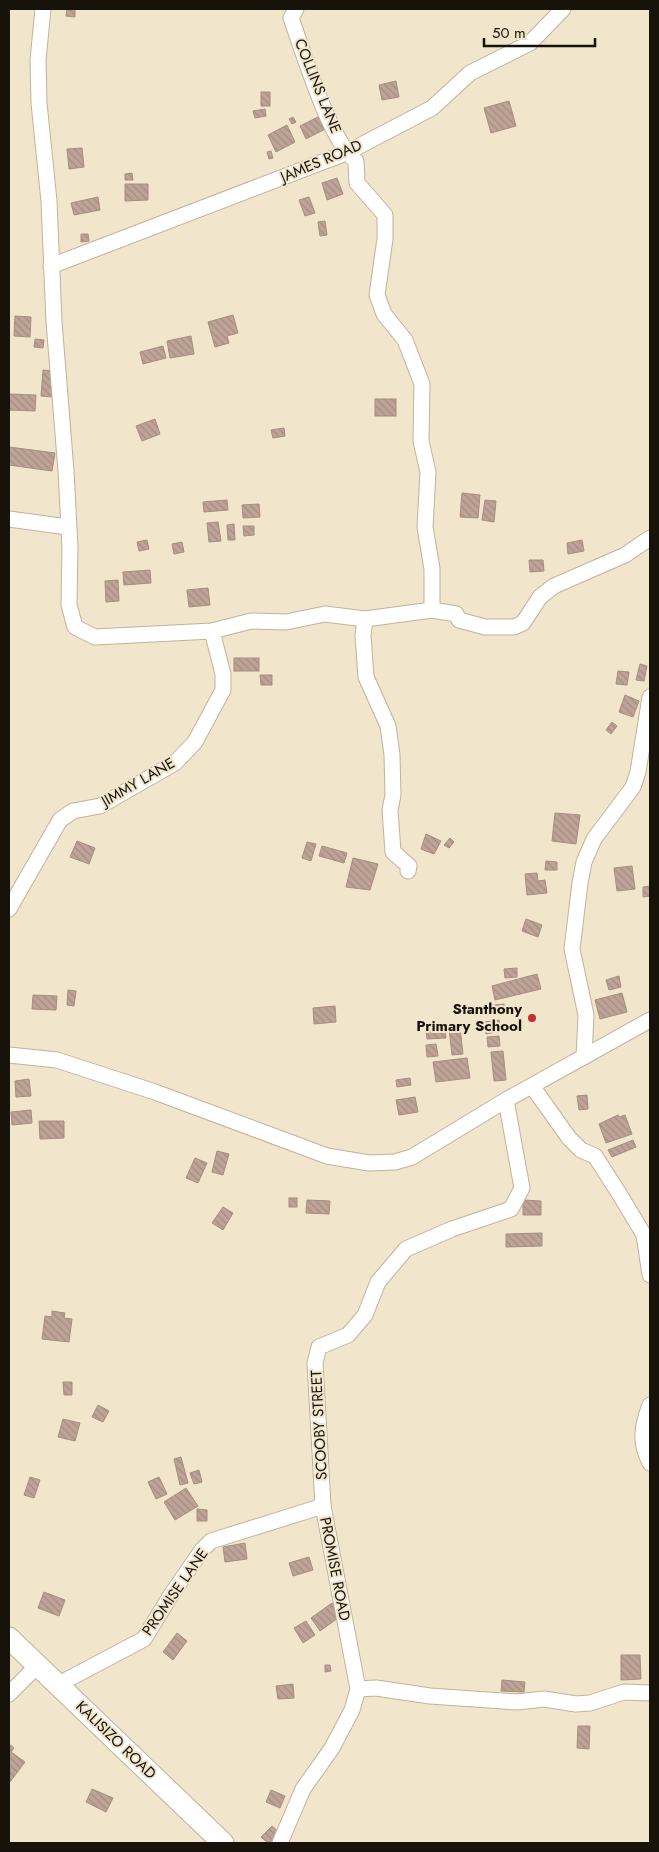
<svg xmlns="http://www.w3.org/2000/svg" width="659" height="1852" font-family="Jost,sans-serif">
	<style>
		.building { fill: url(#building-back-hatch); stroke: #a68d80 }
		.lines { fill: none; stroke-linecap: round; stroke-linejoin: round }
		.street-casing { stroke: #bfb39b; stroke-width: 17 }
		.secondary-casing { stroke: #bfb39b; stroke-width: 23 }
		.street { stroke: #fff; stroke-width: 15 }
		.secondary { stroke: #fff; stroke-width: 21 }
		.poi-dot { fill: #c0312f; stroke: #f1e5cc; stroke-width: 2 }
		.labels { text-anchor: middle; dominant-baseline: central; stroke-width: 4; stroke-linejoin: round; paint-order: stroke }
		.street-label { font-size: 15px; fill: #17130a; stroke: #f1e5cc }
		.poi-label { font-size: 15px; font-weight: bold; fill: #17130a; stroke: #f1e5cc; text-anchor: end }
	</style>
	<defs>
		<pattern id="building-back-hatch" width="6" height="6" patternUnits="userSpaceOnUse" patternTransform="scale(1.25)"><rect width="6" height="6" fill="#bea497"/><path d="M-1 5l2 2M0 0l6 6M5-1l2 2" fill="none" stroke="#a38c81"/></pattern>
	</defs>
	<rect width="100%" height="100%" fill="#f1e5cc"/>
	<g class="building">
		<polygon points="67,9 75,9 75,17 66,16"/>
		<polygon points="396,81 399,97 382,100 379,85"/>
		<rect x="261" y="92" width="9" height="14"/>
		<polygon points="509,101 516,126 491,133 484,108"/>
		<polygon points="265,109 266,116 255,118 253,111"/>
		<polygon points="322,115 329,127 306,139 300,126"/>
		<polygon points="293,117 296,122 292,124 289,119"/>
		<polygon points="287,125 295,142 276,152 268,135"/>
		<polygon points="82,148 84,167 69,169 67,149"/>
		<polygon points="271,151 273,158 269,159 267,152"/>
		<polygon points="132,173 133,180 125,180 125,174"/>
		<polygon points="337,178 343,194 327,200 322,183"/>
		<polygon points="125,184 148,184 148,200 125,201"/>
		<polygon points="98,197 100,210 74,215 71,203"/>
		<polygon points="309,197 315,213 305,216 299,200"/>
		<polygon points="325,221 327,235 320,236 318,222"/>
		<polygon points="81,234 88,234 89,241 81,242"/>
		<polygon points="233,315 238,333 227,336 229,343 215,347 208,322"/>
		<polygon points="15,316 31,317 30,337 14,336"/>
		<polygon points="191,336 194,354 170,358 167,341"/>
		<polygon points="35,339 44,340 43,348 34,347"/>
		<polygon points="163,346 166,358 143,364 140,352"/>
		<polygon points="43,370 55,371 53,397 41,396"/>
		<polygon points="9,394 36,395 35,411 9,410"/>
		<rect x="375" y="399" width="21" height="17"/>
		<polygon points="155,419 160,434 142,441 136,426"/>
		<polygon points="284,428 285,436 273,438 271,430"/>
		<polygon points="9,447 55,453 52,471 9,465"/>
		<polygon points="462,493 480,495 478,518 460,517"/>
		<polygon points="227,500 228,510 204,512 203,502"/>
		<polygon points="485,500 496,501 494,522 482,520"/>
		<polygon points="259,504 260,517 243,518 242,505"/>
		<polygon points="218,522 221,541 209,542 207,523"/>
		<polygon points="234,524 235,540 228,540 227,525"/>
		<polygon points="243,526 254,526 254,535 244,536"/>
		<polygon points="147,540 149,549 139,551 137,542"/>
		<polygon points="582,540 584,551 568,554 567,543"/>
		<polygon points="182,542 184,552 174,554 172,544"/>
		<polygon points="529,560 543,560 544,571 530,572"/>
		<polygon points="150,570 151,583 124,585 123,572"/>
		<polygon points="118,580 119,601 106,602 105,581"/>
		<polygon points="208,588 210,605 189,607 187,590"/>
		<rect x="234" y="658" width="25" height="13"/>
		<polygon points="640,664 647,666 644,681 636,680"/>
		<polygon points="618,671 629,672 627,685 616,684"/>
		<polygon points="260,675 272,675 272,685 261,685"/>
		<polygon points="625,695 639,701 633,717 619,712"/>
		<polygon points="612,722 617,726 611,734 606,730"/>
		<polygon points="555,813 580,815 576,844 552,841"/>
		<polygon points="426,834 441,841 434,854 421,849"/>
		<polygon points="450,838 454,842 449,848 444,845"/>
		<polygon points="77,841 95,848 89,864 70,857"/>
		<polygon points="307,842 316,844 311,861 302,858"/>
		<polygon points="322,846 347,853 344,863 319,856"/>
		<polygon points="353,858 378,864 370,890 346,887"/>
		<polygon points="546,861 557,862 557,870 545,870"/>
		<polygon points="632,866 635,889 617,891 614,868"/>
		<polygon points="537,873 538,881 545,880 547,893 527,895 525,874"/>
		<polygon points="650,886 650,896 643,897 643,887"/>
		<polygon points="526,919 542,925 538,937 522,931"/>
		<polygon points="517,968 517,977 505,978 504,969"/>
		<polygon points="537,974 541,989 495,1000 492,986"/>
		<polygon points="619,976 621,987 609,990 606,980"/>
		<polygon points="68,990 76,991 74,1006 67,1005"/>
		<polygon points="622,993 627,1012 600,1019 595,1000"/>
		<polygon points="33,995 57,996 56,1010 32,1009"/>
		<polygon points="504,1004 505,1013 487,1015 486,1006"/>
		<polygon points="335,1006 336,1022 314,1024 313,1008"/>
		<polygon points="499,1020 501,1031 486,1034 484,1022"/>
		<polygon points="445,1028 446,1038 427,1039 426,1030"/>
		<polygon points="460,1028 463,1054 452,1055 449,1029"/>
		<polygon points="499,1036 500,1046 488,1047 487,1037"/>
		<polygon points="436,1044 438,1056 427,1057 426,1045"/>
		<polygon points="503,1051 506,1080 494,1081 491,1052"/>
		<polygon points="467,1058 470,1078 436,1082 433,1062"/>
		<polygon points="410,1078 411,1085 397,1087 396,1080"/>
		<polygon points="29,1079 31,1096 16,1097 15,1081"/>
		<polygon points="587,1095 588,1109 579,1110 577,1096"/>
		<polygon points="415,1097 418,1112 399,1115 396,1100"/>
		<polygon points="31,1110 32,1123 12,1125 11,1112"/>
		<polygon points="618,1115 619,1117 625,1115 632,1134 606,1143 599,1124"/>
		<polygon points="39,1121 64,1121 64,1138 40,1139"/>
		<polygon points="633,1140 636,1147 612,1157 608,1150"/>
		<polygon points="217,1151 229,1154 223,1175 212,1172"/>
		<polygon points="195,1158 207,1163 198,1183 186,1178"/>
		<rect x="289" y="1198" width="8" height="9"/>
		<polygon points="307,1200 330,1201 329,1214 306,1213"/>
		<polygon points="523,1200 541,1201 541,1215 523,1215"/>
		<polygon points="223,1207 233,1213 223,1230 212,1223"/>
		<polygon points="542,1233 542,1246 506,1247 506,1234"/>
		<polygon points="52,1311 65,1313 64,1318 72,1319 69,1342 42,1339 45,1316 52,1317"/>
		<polygon points="63,1382 72,1382 72,1395 64,1395"/>
		<polygon points="98,1405 109,1411 103,1422 92,1417"/>
		<polygon points="63,1419 80,1423 75,1441 58,1437"/>
		<polygon points="181,1457 188,1483 180,1485 174,1459"/>
		<polygon points="199,1470 202,1482 194,1484 190,1473"/>
		<polygon points="30,1477 40,1480 34,1498 24,1495"/>
		<polygon points="159,1477 167,1494 156,1499 148,1482"/>
		<polygon points="186,1488 198,1506 175,1520 164,1502"/>
		<polygon points="197,1509 207,1510 207,1521 197,1521"/>
		<polygon points="245,1543 247,1559 225,1562 223,1547"/>
		<polygon points="309,1557 313,1570 293,1576 289,1563"/>
		<polygon points="44,1592 65,1600 59,1616 38,1608"/>
		<polygon points="332,1603 341,1616 320,1631 311,1618"/>
		<polygon points="306,1621 315,1635 303,1643 294,1628"/>
		<polygon points="177,1633 187,1641 173,1660 163,1652"/>
		<polygon points="621,1655 640,1655 641,1679 621,1680"/>
		<polygon points="325,1665 330,1665 331,1671 325,1672"/>
		<polygon points="502,1680 525,1682 524,1692 501,1691"/>
		<polygon points="293,1684 294,1698 278,1699 276,1686"/>
		<polygon points="578,1726 590,1726 589,1749 577,1748"/>
		<polygon points="9,1744 14,1748 11,1752 25,1762 10,1782"/>
		<polygon points="92,1789 113,1798 106,1812 86,1802"/>
		<polygon points="271,1790 285,1796 280,1808 266,1802"/>
		<polygon points="272,1826 282,1835 274,1843 268,1843 261,1837"/>
	</g>
	<g class="lines">
		<defs>
			<g id="street">
				<polyline points="43,9 38,60 39,103 49,201 54,322 66,471 70,547 69,605 75,627 95,637 212,631 251,621 286,622 325,614 365,619"/>
				<path d="M296,9L291,18C303,51 330,142 356,161L357,183L385,215V239L377,295L384,314L405,340L422,384L421,441L428,472L425,527L432,569V610L365,619L363,636L366,677L388,726L392,755L393,795L390,810L393,852L409,866L408,871"/>
				<polyline points="51,266 346,153 432,108 470,73 530,43 563,9"/>
				<polyline points="9,519 68,527"/>
				<polyline points="432,610 456,614 459,620 485,627 514,627 523,623 540,597 554,586 625,555 650,538"/>
				<polyline points="9,909 60,820 73,811 100,806 175,763 195,742 223,690 223,674 212,631"/>
				<polyline points="9,1055 57,1060 155,1092 327,1156 369,1163 395,1162 412,1157 506,1100 650,1020"/>
				<polyline points="584,1057 586,1015 572,949 580,883 584,862 594,839 633,787 638,772 650,697"/>
				<polyline points="532,1086 569,1138 581,1150 595,1156 620,1195 644,1235 650,1275"/>
				<path d="M650,1405C642,1426 639,1442 650,1463"/>
				<polyline points="323,1506 315,1363 319,1347 348,1335 365,1315 378,1282 406,1249 452,1229 511,1209 522,1188 506,1100"/>
				<polyline points="59,1684 144,1639 171,1595 202,1550 211,1541 323,1506 358,1689"/>
				<polyline points="9,1694 38,1665"/>
				<polyline points="280,1843 303,1789 332,1748 352,1710 358,1689 376,1688 430,1696 517,1702 544,1699 576,1704 590,1703 624,1692 650,1693"/>
			</g>
			<polyline id="secondary" points="9,1638 223,1843"/>
		</defs>
		<use href="#street" class="street-casing"/>
		<use href="#secondary" class="secondary-casing"/>
		<use href="#street" class="street"/>
		<use href="#secondary" class="secondary"/>
	</g>
	<circle class="poi-dot" cx="532" cy="1018" r="5"/>
	<g class="labels">
		<g class="street-label">
			<text transform="translate(318 86) rotate(68)">COLLINS LANE</text>
			<text transform="translate(321 161) rotate(-23)">JAMES ROAD</text>
			<text transform="translate(138 782) rotate(-30)">JIMMY LANE</text>
			<text transform="translate(319 1425) rotate(-93)">SCOOBY STREET</text>
			<text transform="translate(335 1569) rotate(79)">PROMISE ROAD</text>
			<text transform="translate(175 1592) rotate(-55)">PROMISE LANE</text>
			<text transform="translate(116 1740) rotate(44)">KALISIZO ROAD</text>
		</g>
		<g class="poi-label">
			<text x="522" y="1009">Stanthony<tspan x="522" dy="17">Primary School</tspan></text>
		</g>
	</g>
	<rect width="659" height="1852" fill="none" stroke="#17130a" stroke-width="20"/>
	<path d="M484 38v8h111v-8" fill="none" stroke="#17130a" stroke-width="2.5"/>
	<text x="492" y="38" font-size="15" fill="#17130a" stroke="#f1e5cc" stroke-width="4" paint-order="stroke">50 m</text>
</svg>
